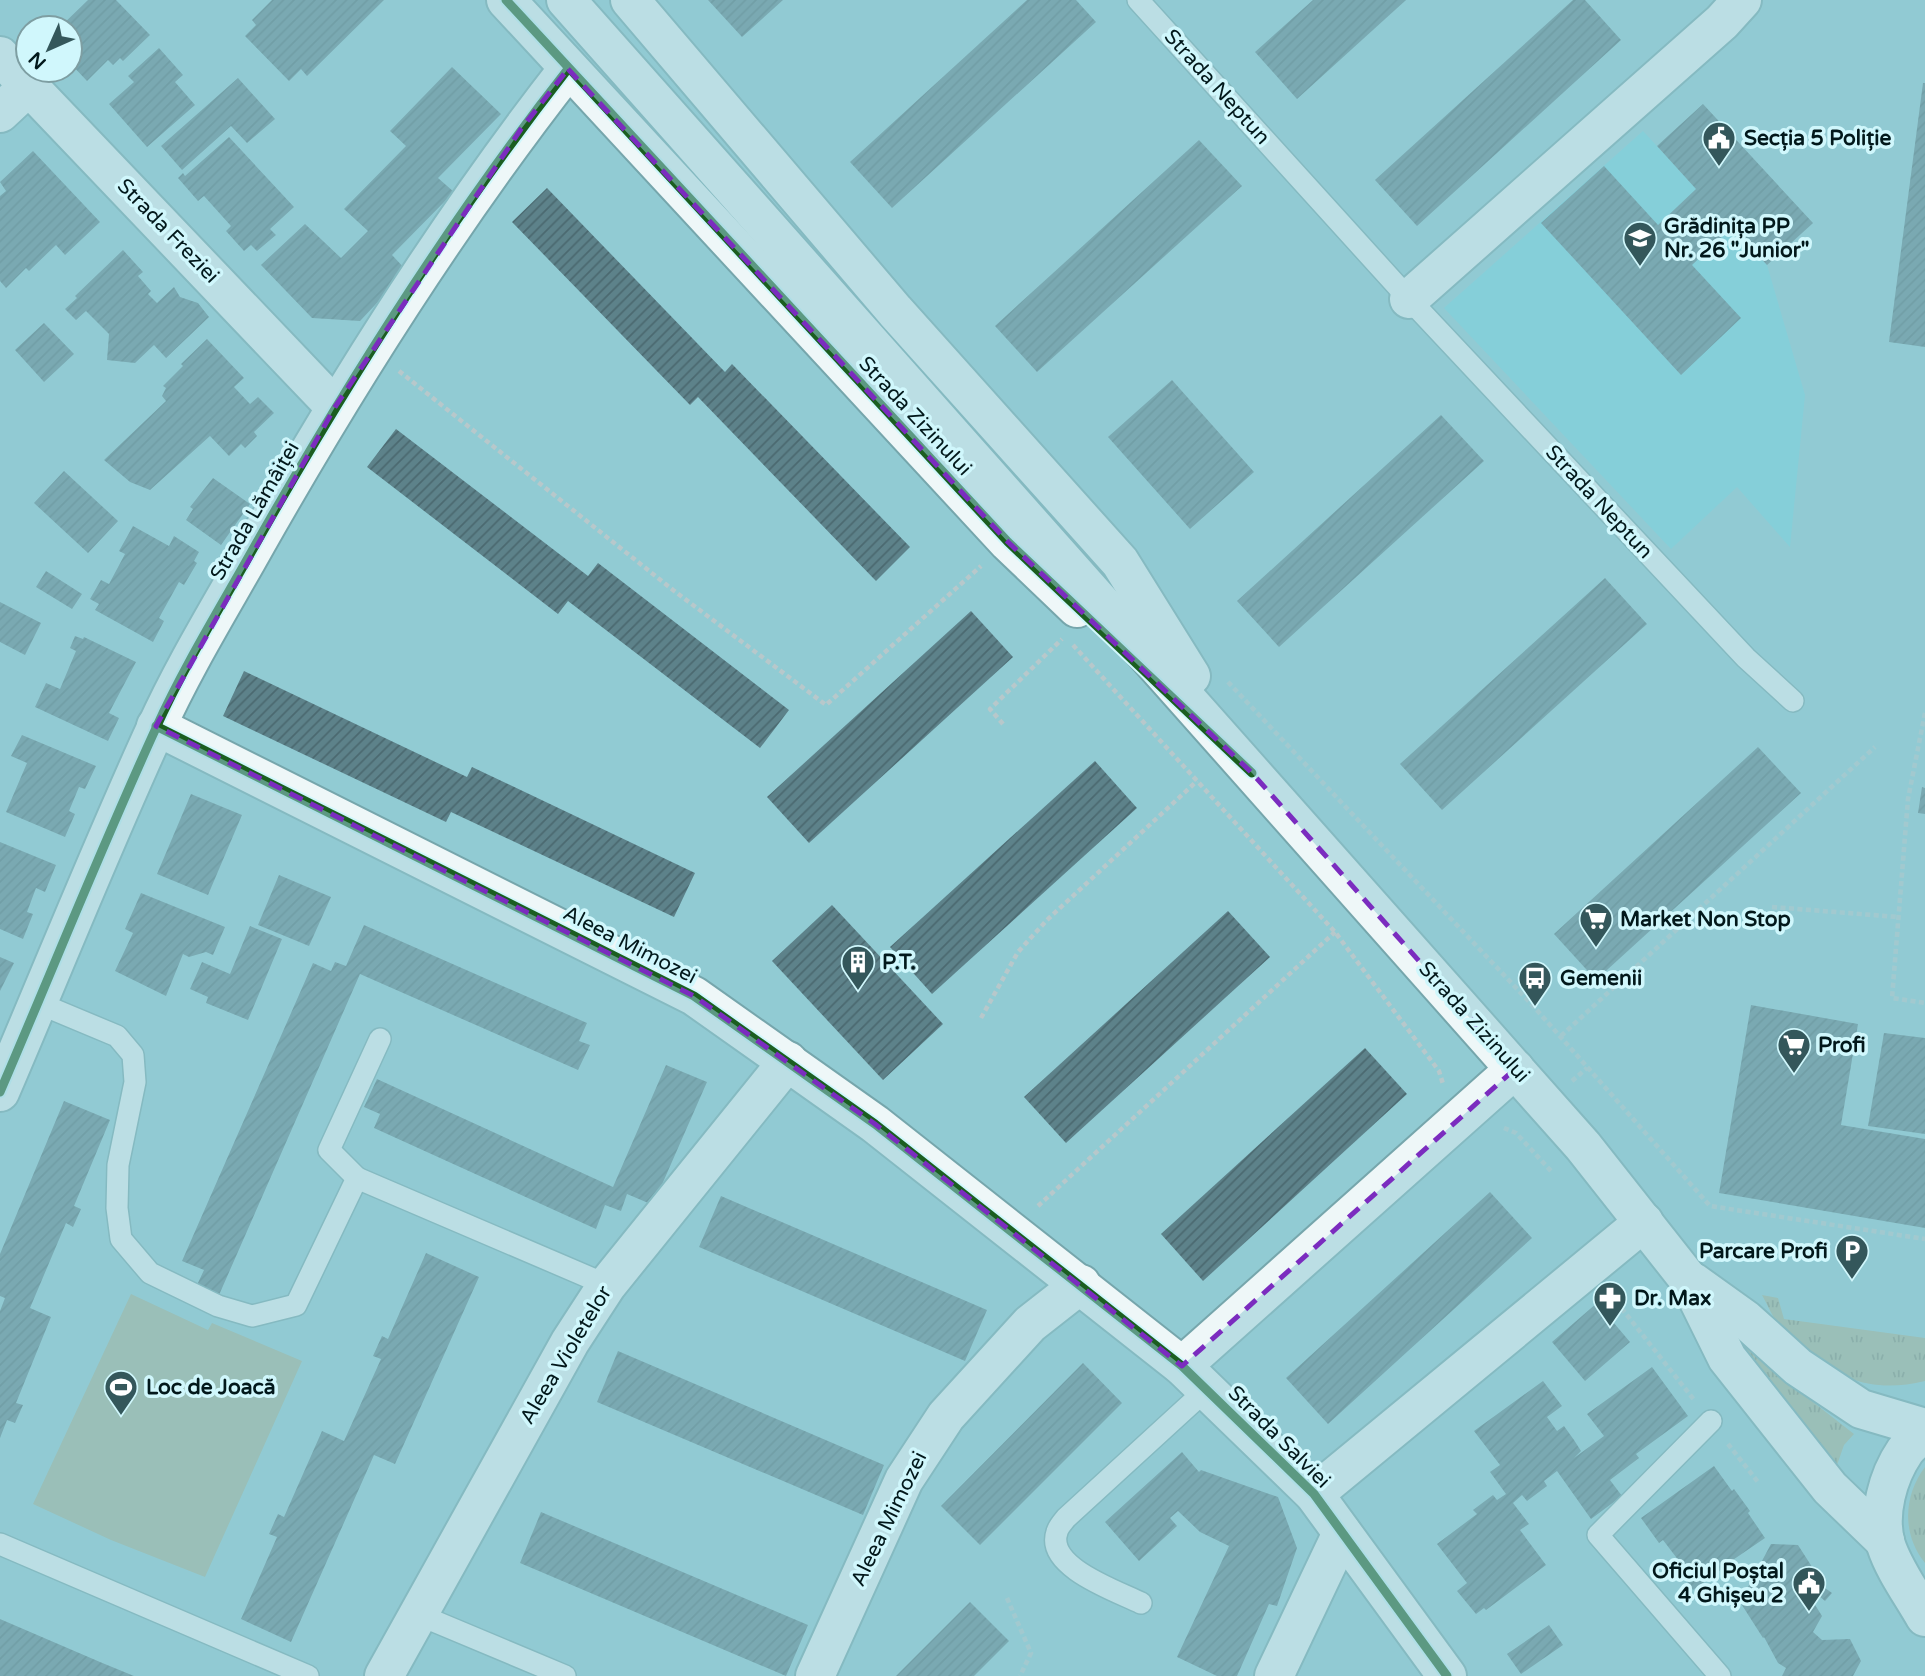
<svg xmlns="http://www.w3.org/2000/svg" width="1925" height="1676" font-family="'Varela Round',sans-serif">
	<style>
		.built { fill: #76d4e0 }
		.grass { fill: url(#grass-tufts) }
		.park { fill: #a4b197 }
		.building { fill: url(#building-hatch) }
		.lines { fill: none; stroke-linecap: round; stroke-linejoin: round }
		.lane-casing { stroke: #76a6ac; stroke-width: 24 }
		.street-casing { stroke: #76a6ac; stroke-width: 42 }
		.secondary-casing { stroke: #76a6ac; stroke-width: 42 }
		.path { stroke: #b7c8cb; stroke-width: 4.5; stroke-dasharray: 5 3.5; stroke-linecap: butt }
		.lane { stroke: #eef7f8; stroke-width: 21 }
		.street { stroke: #eef7f8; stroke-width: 38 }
		.secondary { stroke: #eef7f8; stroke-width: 38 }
		.cycleway-casing { stroke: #d0f7fc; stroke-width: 13 }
		.cycleway { stroke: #1b5e20; stroke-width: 9 }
		.marked { fill: none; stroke: #7b2cbf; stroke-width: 5; stroke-dasharray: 14 9; stroke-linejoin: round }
		.labels { text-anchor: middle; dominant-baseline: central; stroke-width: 7; stroke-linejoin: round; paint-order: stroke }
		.street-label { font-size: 21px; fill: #02181b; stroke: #d0f7fc }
		.poi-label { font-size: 21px; font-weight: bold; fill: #02181b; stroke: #d0f7fc; text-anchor: start }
	</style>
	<defs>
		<pattern id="grass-tufts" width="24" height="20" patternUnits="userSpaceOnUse" patternTransform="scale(1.75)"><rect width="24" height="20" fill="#a4b197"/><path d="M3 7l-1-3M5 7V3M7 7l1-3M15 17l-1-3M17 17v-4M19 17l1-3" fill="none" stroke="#838f7a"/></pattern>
		<pattern id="building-hatch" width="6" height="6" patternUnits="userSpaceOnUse" patternTransform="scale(1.75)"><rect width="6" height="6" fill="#5d828a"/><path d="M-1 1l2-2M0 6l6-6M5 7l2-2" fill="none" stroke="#4b6970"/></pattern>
	</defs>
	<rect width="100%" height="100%" fill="#91cbd3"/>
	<polygon class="built" points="1643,131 1767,265 1805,395 1790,547 1737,487 1671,549 1444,308"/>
	<g class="grass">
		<path d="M1762,1295L1778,1298L1784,1319L1925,1338V1381C1880,1392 1844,1383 1808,1354C1801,1349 1792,1344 1787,1337C1777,1326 1769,1308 1762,1295Z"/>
		<polygon points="1731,1320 1777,1374 1854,1434 1844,1445 1837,1465 1775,1393 1722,1322"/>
		<path d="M1925,1467V1563C1902,1535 1903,1496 1925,1467Z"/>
	</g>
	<polygon class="park" points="131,1294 208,1330 212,1323 302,1361 205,1577 111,1540 33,1504"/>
	<g class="building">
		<polygon points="88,0 116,0 150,35 123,61 120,58 113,65 108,60 87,81 70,63 70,28 59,28"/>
		<polygon points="272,0 384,0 307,76 301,69 289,81 245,36 256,25 252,20"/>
		<polygon points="708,0 783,0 742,37"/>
		<polygon points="1027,0 1076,0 1096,22 892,208 850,162"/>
		<polygon points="1313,0 1406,0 1297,99 1255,52"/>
		<polygon points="1573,0 1585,0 1621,40 1417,226 1375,180"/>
		<polygon points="159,48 183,75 175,82 195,105 147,147 109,104 134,82 128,76"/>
		<polygon points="452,67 501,114 438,178 454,192 392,255 407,271 360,321 312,318 261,265 305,224 341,258 368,231 344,209 406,146 390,131"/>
		<polygon points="238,78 275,119 247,143 231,126 182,170 161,146"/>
		<polygon points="1923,83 1925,83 1925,347 1889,342"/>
		<polygon points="1703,104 1813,223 1767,265 1732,227 1692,265 1741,318 1681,375 1541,223 1604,166 1658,225 1696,189 1657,146"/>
		<polygon points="229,137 294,207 270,229 276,235 257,251 251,245 244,251 226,231 231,226 204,196 198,201 178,178 183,173 185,176"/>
		<polygon points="1199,140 1242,186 1037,372 995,326"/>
		<polygon points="33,151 100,222 65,255 56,245 29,271 26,268 6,288 0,281 0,196 6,191 0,182"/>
		<polygon points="547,188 725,372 732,364 910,547 876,581 698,397 690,405 512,222"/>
		<polygon points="123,250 143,272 138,276 151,291 148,294 157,303 174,287 180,297 198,303 209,317 166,358 154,345 135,363 107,360 109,334 86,311 76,320 65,309 77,298 75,296"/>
		<polygon points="44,323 74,354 44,382 15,350"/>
		<polygon points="207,339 244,378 234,387 250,404 258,397 274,413 254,432 257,436 245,448 241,444 229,456 210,436 150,490 130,482 104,460 166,401 162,396 166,388 163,386 183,366 181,364"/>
		<polygon points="1172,380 1254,472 1190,529 1108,437"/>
		<polygon points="1441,415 1484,461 1279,647 1237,601"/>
		<polygon points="396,429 588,576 598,563 789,710 760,748 568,601 558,614 367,467"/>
		<polygon points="64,471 118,521 88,553 34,503"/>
		<polygon points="213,478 250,504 221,545 186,520 193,509 190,507"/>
		<polygon points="133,526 169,546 174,536 199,552 194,561 197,563 184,585 179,582 159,618 164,621 153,642 95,610 99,604 90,599 101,580 109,584 125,554 119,551"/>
		<polygon points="46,571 82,594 72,609 36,587"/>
		<polygon points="1605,578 1647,624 1442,810 1400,764"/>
		<polygon points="0,602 41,623 25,655 0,642"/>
		<polygon points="971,611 1013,657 809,843 767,797"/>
		<polygon points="75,636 83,639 84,637 136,662 109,713 119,718 108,741 35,707 46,683 60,689 76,651 70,648"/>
		<polygon points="244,671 467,777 472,767 695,873 674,917 451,812 446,822 223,716"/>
		<polygon points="22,735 96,766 85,789 79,787 69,811 75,814 65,837 6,812 27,763 11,756"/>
		<polygon points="1758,747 1801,793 1596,980 1554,934"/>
		<polygon points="1095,761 1137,808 932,994 890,947"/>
		<polygon points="1922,787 1925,788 1925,814 1918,813"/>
		<polygon points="191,794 242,815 208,895 157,874"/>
		<polygon points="0,842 56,865 45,892 36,888 27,912 33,914 23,939 0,929"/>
		<polygon points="279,875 331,897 309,946 258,925"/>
		<polygon points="141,893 225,927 213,955 206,952 189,957 183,954 166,996 115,971 133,933 125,929"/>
		<polygon points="832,905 943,1024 883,1080 772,961"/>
		<polygon points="1228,911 1270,957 1066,1143 1024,1097"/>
		<polygon points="364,925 587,1023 579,1041 590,1045 578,1070 360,974 219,1295 197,1285 204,1270 182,1261 313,963 331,971 335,962 346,966"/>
		<polygon points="250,926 282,939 248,1020 206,1003 208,997 190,989 202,962 230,974"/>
		<polygon points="0,957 14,963 0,991"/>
		<polygon points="1751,1005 1858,1024 1841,1125 1925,1139 1925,1228 1719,1193"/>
		<polygon points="1884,1033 1925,1038 1925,1134 1868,1126"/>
		<polygon points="1365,1048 1407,1094 1203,1281 1161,1234"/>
		<polygon points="666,1065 707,1082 653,1205 627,1194 621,1211 605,1205 596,1229 374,1128 380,1114 364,1107 377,1079 613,1187"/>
		<polygon points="64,1101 110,1120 74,1206 81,1209 73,1227 66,1223 30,1308 51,1317 16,1403 23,1405 15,1423 7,1420 0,1438 0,1311 5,1298 0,1296 0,1254"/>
		<polygon points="1490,1192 1532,1238 1328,1424 1286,1378"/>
		<polygon points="721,1196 987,1310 965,1361 699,1247"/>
		<polygon points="426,1253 479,1277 395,1464 374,1455 291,1642 241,1619 277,1537 269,1534 278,1514 284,1517 322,1431 344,1441 381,1359 373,1356 382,1336 388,1339"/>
		<polygon points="1597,1303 1630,1342 1585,1381 1552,1342"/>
		<polygon points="618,1351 884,1465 863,1515 597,1402"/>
		<polygon points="1083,1363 1122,1403 980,1545 941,1506"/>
		<polygon points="1652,1367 1688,1416 1636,1454 1639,1458 1610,1480 1622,1496 1591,1519 1557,1471 1544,1481 1547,1486 1527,1501 1522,1495 1513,1503 1529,1524 1520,1530 1546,1565 1486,1610 1484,1608 1476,1614 1457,1591 1467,1583 1437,1544 1477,1514 1473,1510 1493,1495 1497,1500 1506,1494 1490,1472 1500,1465 1474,1431 1543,1381 1562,1406 1547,1417 1557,1431 1564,1426 1574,1440 1581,1451 1574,1458 1604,1436 1587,1414"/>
		<polygon points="1182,1452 1199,1472 1201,1470 1278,1497 1297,1548 1277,1606 1269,1604 1237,1676 1217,1676 1177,1657 1229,1546 1200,1532 1178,1511 1170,1518 1177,1526 1139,1561 1105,1522"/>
		<polygon points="1714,1466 1732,1491 1734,1489 1750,1511 1748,1513 1765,1538 1724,1566 1725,1567 1693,1590 1675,1564 1679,1561 1663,1540 1659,1543 1641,1518"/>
		<polygon points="541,1512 808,1625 786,1676 520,1563"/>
		<polygon points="1771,1544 1798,1545 1823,1584 1812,1600 1822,1616 1813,1632 1822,1640 1850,1639 1861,1661 1853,1676 1782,1676 1786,1668 1778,1663 1764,1637 1763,1638 1740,1602"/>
		<polygon points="1825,1588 1832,1593 1825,1601 1819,1596"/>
		<polygon points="970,1602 1009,1641 974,1676 896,1676"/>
		<polygon points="0,1619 100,1662 134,1676 0,1676"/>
		<polygon points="1549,1625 1563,1645 1521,1674 1507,1654"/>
	</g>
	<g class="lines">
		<defs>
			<g id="lane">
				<polyline points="1138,0 1409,299 1746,658 1793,701"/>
				<polyline points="38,1003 117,1036 133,1055 135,1082 118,1165 117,1208 121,1239 150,1273 218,1306 252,1316 296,1305 357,1178 329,1150 380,1039"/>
				<polyline points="357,1178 607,1285"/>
				<polyline points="1711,1421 1598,1535 1720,1676"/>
				<polyline points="0,1544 308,1676"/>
				<path d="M1141,1603C1117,1591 1045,1567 1057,1532C1058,1527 1063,1522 1066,1518L1207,1389"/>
				<polyline points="417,1614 565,1676"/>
			</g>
			<g id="street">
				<polyline points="0,56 335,407"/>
				<polyline points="0,113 29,86"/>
				<polyline points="1409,299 1722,22 1742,0"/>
				<polyline points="156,726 694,996 875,1124 1182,1366 1314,1494 1447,1676"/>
				<path d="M0,1092C52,971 101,848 156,728C185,664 223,603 257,542C350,378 452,217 568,69"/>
				<polyline points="1182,1366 1515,1069"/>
				<polyline points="1314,1494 1644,1222"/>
				<polyline points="384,1676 570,1342 607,1285 788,1061"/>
				<polyline points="815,1676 904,1480 946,1416 1030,1324 1081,1284"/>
				<polyline points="1274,1676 1342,1533"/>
			</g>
			<g id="secondary">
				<polyline points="506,0 1008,542 1077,608"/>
				<polyline points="566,0 1583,1146 1688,1279 1727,1358 1830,1488 1885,1541"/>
				<polyline points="630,0 895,311 1120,562 1191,676"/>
				<polyline points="1693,1282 1746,1320 1798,1367 1861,1409 1925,1428"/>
				<path d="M1925,1432C1919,1438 1910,1444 1905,1451C1888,1476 1877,1514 1886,1545C1894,1570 1912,1594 1925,1617"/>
			</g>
		</defs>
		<use href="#lane" class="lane-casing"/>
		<use href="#street" class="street-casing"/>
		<use href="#secondary" class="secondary-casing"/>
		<g class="path">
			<polyline points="399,371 673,590 826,705 981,566"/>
			<polyline points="1073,645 1335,932 1439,1071 1443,1084"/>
			<polyline points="1228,682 1535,1008 1710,1206 1925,1239"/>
			<polyline points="1925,713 1908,799 1892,998 1925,1003"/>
			<polyline points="1003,724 990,709 1062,639"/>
			<polyline points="1772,907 1898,917"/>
			<polyline points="981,1018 1018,952 1047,920 1197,781"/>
			<polyline points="1561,1036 1875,747"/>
			<polyline points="1572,1081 1587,1068"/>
			<polyline points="1504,1128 1516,1133 1551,1171"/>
			<polyline points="1038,1206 1335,932"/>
			<polyline points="1611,1295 1695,1401"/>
			<polyline points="1728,1444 1758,1482"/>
			<polyline points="1007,1598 1031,1653 1020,1676"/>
		</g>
		<use href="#lane" class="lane"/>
		<use href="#street" class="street"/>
		<use href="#secondary" class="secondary"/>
		<defs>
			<g id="cycleway">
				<polyline points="506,0 1008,542 1252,773"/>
				<polyline points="156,726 694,996 875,1124 1182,1366 1314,1494 1447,1676"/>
				<path d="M0,1092C52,971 101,848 156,728C185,664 223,603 257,542C350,378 452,217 568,69"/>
			</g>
		</defs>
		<use href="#cycleway" class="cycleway-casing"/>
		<use href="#cycleway" class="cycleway"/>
	</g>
	<path d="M0 0H1925V1676H0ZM568,69L1008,542L1252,773L1515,1069L1182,1366L875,1124L694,996L156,726L335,407L521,129Z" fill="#91cbd3" fill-opacity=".55" fill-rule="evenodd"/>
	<path class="marked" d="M568,69L1008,542L1252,773L1515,1069L1182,1366L875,1124L694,996L156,726L335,407L521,129Z"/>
	<defs>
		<symbol id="civic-pin" viewBox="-11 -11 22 30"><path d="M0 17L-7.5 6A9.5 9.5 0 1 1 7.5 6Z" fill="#34575b" stroke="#d0f7fc"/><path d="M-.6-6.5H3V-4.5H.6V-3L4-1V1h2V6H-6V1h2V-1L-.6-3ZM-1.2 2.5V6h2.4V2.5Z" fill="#fff"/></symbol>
		<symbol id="school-pin" viewBox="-11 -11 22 30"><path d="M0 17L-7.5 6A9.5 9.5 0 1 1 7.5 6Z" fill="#34575b" stroke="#d0f7fc"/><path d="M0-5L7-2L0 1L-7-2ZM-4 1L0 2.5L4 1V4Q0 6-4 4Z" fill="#fff"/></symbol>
		<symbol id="supermarket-pin" viewBox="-11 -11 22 30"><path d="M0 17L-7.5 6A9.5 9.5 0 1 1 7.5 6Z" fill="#34575b" stroke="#d0f7fc"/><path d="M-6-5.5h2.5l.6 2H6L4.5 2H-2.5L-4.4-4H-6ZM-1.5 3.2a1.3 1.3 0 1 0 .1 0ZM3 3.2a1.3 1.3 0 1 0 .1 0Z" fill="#fff"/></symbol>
		<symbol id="building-pin" viewBox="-11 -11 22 30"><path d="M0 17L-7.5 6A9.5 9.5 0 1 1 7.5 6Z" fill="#34575b" stroke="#d0f7fc"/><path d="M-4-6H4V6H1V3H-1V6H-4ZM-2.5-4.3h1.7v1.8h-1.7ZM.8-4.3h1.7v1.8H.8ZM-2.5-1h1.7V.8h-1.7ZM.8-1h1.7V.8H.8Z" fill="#fff"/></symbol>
		<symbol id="bus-pin" viewBox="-11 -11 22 30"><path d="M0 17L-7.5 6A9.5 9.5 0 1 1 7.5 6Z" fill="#34575b" stroke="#d0f7fc"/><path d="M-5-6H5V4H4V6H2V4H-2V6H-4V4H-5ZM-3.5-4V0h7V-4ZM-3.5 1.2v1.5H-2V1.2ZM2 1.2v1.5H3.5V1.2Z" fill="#fff"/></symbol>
		<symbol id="parking-pin" viewBox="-11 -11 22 30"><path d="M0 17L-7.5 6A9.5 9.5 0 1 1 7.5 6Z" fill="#34575b" stroke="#d0f7fc"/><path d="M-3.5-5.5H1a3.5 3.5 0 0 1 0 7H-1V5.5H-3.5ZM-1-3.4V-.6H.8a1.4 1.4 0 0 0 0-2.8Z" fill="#fff"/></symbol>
		<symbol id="pharmacy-pin" viewBox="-11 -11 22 30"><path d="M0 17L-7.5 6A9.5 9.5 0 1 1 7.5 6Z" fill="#34575b" stroke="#d0f7fc"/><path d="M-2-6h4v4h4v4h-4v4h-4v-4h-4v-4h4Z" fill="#fff"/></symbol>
		<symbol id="stadium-pin" viewBox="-11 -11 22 30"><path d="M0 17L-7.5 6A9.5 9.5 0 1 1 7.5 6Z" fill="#34575b" stroke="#d0f7fc"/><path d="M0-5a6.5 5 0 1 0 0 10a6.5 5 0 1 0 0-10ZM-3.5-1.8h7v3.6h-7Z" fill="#fff"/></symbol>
	</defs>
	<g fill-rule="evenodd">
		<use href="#civic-pin" x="1700" y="119" width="38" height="52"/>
		<use href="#school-pin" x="1621" y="219" width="38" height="52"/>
		<use href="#supermarket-pin" x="1577" y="900" width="38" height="52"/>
		<use href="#building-pin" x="839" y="943" width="38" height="52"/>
		<use href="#bus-pin" x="1516" y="959" width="38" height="52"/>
		<use href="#supermarket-pin" x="1775" y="1026" width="38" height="52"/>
		<use href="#parking-pin" x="1833" y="1232" width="38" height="52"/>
		<use href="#pharmacy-pin" x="1591" y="1279" width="38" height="52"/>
		<use href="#stadium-pin" x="102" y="1368" width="38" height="52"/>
		<use href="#civic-pin" x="1790" y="1564" width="38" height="52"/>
	</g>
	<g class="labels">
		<g class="street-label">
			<text transform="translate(1217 87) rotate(48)">Strada Neptun</text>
			<text transform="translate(168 231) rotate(46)">Strada Freziei</text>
			<text transform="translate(915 416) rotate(47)">Strada Zizinului</text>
			<text transform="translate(1599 502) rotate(47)">Strada Neptun</text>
			<text transform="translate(255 511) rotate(-60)">Strada Lămâiței</text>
			<text transform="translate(630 945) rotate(27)">Aleea Mimozei</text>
			<text transform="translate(1474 1022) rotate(48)">Strada Zizinului</text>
			<text transform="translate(566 1355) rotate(-59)">Aleea Violetelor</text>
			<text transform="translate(1279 1437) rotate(45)">Strada Salviei</text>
			<text transform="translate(889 1519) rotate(-64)">Aleea Mimozei</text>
		</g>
		<g class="poi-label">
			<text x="1744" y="138">Secția 5 Poliție</text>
			<text x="1664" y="226">Grădinița PP<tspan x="1664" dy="24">Nr. 26 "Junior"</tspan></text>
			<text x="1620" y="919">Market Non Stop</text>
			<text x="882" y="962">P.T.</text>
			<text x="1560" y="978">Gemenii</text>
			<text x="1818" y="1045">Profi</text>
			<text x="1828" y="1251" text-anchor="end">Parcare Profi</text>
			<text x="1634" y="1298">Dr. Max</text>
			<text x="146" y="1387">Loc de Joacă</text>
			<text x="1784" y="1571" text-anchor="end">Oficiul Poștal<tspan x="1784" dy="24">4 Ghișeu 2</tspan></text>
		</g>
	</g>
	<g transform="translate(49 49) rotate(225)"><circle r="33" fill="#d0f7fc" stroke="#7e9ea2" stroke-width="2"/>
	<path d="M0-5L12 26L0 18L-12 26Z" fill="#34575b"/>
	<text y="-10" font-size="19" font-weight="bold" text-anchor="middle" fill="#02181b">N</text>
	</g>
</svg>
